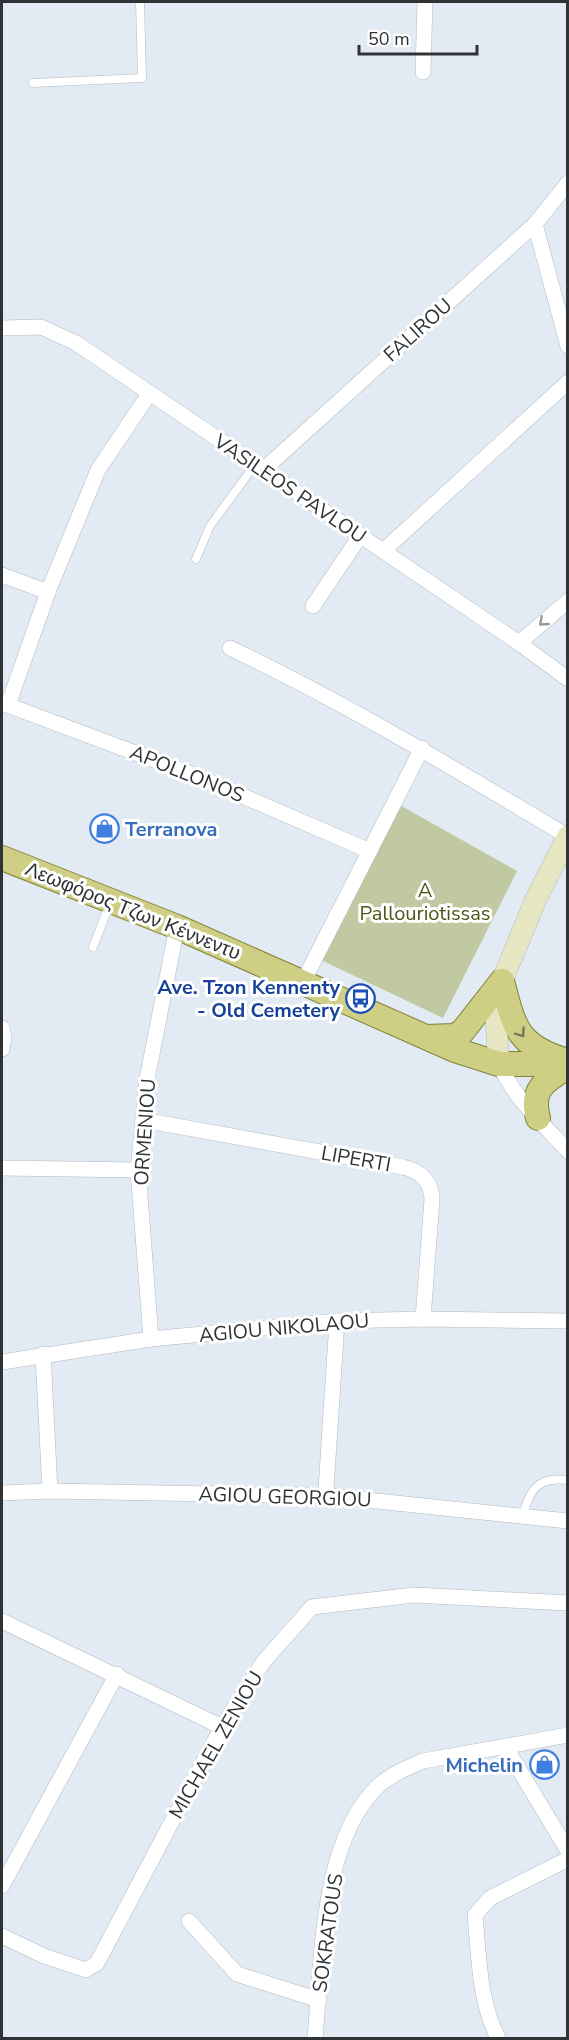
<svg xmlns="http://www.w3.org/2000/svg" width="569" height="2040" font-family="'Nunito Sans',sans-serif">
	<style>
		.green { fill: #c0c9a2 }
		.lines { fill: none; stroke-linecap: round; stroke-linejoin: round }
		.lane-casing { stroke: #b1bac2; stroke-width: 9 }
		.street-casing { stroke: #b1bac2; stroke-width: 16 }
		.secondary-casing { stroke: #b1bac2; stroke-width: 22 }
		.primary-casing { stroke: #818335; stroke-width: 26 }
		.lane { stroke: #fff; stroke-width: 8 }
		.street { stroke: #fff; stroke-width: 15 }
		.secondary { stroke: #e6e7c2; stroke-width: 21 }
		.primary { stroke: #cece85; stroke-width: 24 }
		.oneway { stroke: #98999a }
		.oneway2 { stroke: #77795a }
		.labels { text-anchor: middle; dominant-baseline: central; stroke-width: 6; stroke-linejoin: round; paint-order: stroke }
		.street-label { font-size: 20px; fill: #303336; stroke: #fff }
		.shop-label { font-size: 20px; font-weight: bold; fill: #366cbe; stroke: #fff; text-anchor: start }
		.park-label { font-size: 20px; fill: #4d5717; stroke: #fff }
		.transit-label { font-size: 20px; font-weight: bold; fill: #164399; stroke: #fff; text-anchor: end }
	</style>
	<rect width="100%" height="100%" fill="#e2eaf3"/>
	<polygon class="green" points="396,803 517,871 443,1018 321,960"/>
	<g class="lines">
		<defs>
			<g id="lane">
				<polyline points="33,83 142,78 140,2"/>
				<polyline points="196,559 210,526 254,466"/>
				<polyline points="93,947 110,903"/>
				<path d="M522,1516C531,1490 536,1476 568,1480"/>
			</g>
			<g id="street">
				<polyline points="423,72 425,2"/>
				<polyline points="535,224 568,346"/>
				<polyline points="2,328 41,327 76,343 519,643 568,679"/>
				<polyline points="262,471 535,224 568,183"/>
				<polyline points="383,551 568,382"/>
				<polyline points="2,575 48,592"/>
				<polyline points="313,606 360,536"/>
				<polyline points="519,643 568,601"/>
				<path d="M230,648C347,704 457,770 567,836"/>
				<polyline points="2,703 194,775 370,851"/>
				<polyline points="8,705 48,592 98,470 149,394"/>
				<polyline points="303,982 422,748"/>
				<polyline points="2,1028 4,1037 2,1049"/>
				<path d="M499,1064C514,1098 543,1124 568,1151"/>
				<path d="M143,1120L403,1167C420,1171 431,1181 432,1199L423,1319"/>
				<polyline points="2,1168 138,1170"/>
				<polyline points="151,1339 138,1170 147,1079 177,927"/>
				<polyline points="43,1354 50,1491"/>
				<polyline points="2,1362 151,1339 337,1321 423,1319 568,1321"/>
				<polyline points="2,1493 50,1491 329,1496 568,1521"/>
				<polyline points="329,1496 326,1489 337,1321"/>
				<polyline points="2,1621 222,1727"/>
				<polyline points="505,1746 568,1851"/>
				<polyline points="2,1886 117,1674"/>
				<polyline points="189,1921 237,1974 319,2000"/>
				<polyline points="2,1936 44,1956 86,1970 97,1963 222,1727 264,1661 312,1607 414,1595 568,1603"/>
				<path d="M315,2038C322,1963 320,1840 379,1785C392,1774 408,1767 423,1761L568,1735"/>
				<path d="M498,2038C479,2001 479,1957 475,1915L490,1898L568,1859"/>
			</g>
			<polyline id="secondary" points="499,1064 496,1021 502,981 536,899 568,836"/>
			<g id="primary">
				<polyline points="2,858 177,927 455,1050 499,1064 568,1064"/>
				<path d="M502,981C514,1026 516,1045 564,1060"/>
				<polyline points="427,1037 454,1036 462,1032 502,981"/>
				<path d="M538,1118C530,1090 545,1080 568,1067"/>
			</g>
		</defs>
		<use href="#lane" class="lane-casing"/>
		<use href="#street" class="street-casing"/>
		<use href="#secondary" class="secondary-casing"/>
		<use href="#primary" class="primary-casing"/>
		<use href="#lane" class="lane"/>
		<use href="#street" class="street"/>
		<use href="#secondary" class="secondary"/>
		<use href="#primary" class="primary"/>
	</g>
	<defs><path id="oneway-chevron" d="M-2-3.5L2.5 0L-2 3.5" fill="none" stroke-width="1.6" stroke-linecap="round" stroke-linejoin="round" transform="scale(1.5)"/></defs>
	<use class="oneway" href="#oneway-chevron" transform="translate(543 622) rotate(139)"/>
	<use class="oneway2" href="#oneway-chevron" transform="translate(521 1033) rotate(55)"/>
	<defs>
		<symbol id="shop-ring" viewBox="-11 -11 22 22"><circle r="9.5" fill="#fff" stroke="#3f7fe0" stroke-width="1.5"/><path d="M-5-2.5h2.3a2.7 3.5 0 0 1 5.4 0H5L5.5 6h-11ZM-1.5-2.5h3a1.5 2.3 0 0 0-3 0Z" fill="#3f7fe0"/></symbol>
		<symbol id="bus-ring" viewBox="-11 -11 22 22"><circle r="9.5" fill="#fff" stroke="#1a4fb4" stroke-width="1.5"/><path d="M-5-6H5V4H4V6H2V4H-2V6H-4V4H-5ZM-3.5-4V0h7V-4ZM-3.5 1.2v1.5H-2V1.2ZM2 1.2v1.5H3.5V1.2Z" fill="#1a4fb4"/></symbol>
	</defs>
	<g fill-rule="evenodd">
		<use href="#shop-ring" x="88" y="812" width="33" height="33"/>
		<use href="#bus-ring" x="344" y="982" width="33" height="33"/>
		<use href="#shop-ring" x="528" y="1748" width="33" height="33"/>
	</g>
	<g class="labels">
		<g class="street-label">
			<text transform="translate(418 330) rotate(-42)">FALIROU</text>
			<text transform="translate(290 489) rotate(34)">VASILEOS PAVLOU</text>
			<text transform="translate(187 774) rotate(22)">APOLLONOS</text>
			<text transform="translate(133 911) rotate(22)">Λεωφόρος Τζων Κέννεντυ</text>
			<text transform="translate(145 1132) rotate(-86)">ORMENIOU</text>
			<text transform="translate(356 1159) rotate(10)">LIPERTI</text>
			<text transform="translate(284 1328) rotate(-5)">AGIOU NIKOLAOU</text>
			<text transform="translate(285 1497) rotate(2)">AGIOU GEORGIOU</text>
			<text transform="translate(216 1745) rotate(-60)">MICHAEL ZENIOU</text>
			<text transform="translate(328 1933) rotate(-82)">SOKRATOUS</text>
		</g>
		<g class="shop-label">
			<text x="125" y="829">Terranova</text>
			<text x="523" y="1765" text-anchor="end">Michelin</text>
		</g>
		<g class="park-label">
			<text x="425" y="890">A<tspan x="425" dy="23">Pallouriotissas</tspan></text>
		</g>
		<g class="transit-label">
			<text x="340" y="987">Ave. Tzon Kennenty<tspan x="340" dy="23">- Old Cemetery</tspan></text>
		</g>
	</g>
	<rect width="569" height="2040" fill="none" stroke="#303336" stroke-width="6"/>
	<path d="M359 45v9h118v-9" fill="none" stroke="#303336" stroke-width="3"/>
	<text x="368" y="45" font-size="18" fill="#303336" stroke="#ffffff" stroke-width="4.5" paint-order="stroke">50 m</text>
</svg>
